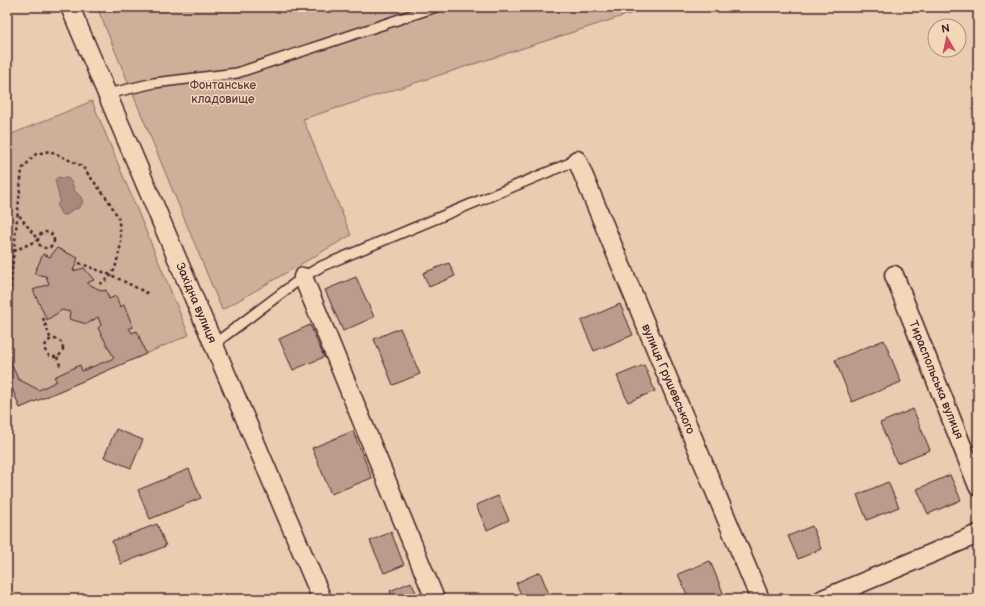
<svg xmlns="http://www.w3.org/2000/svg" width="985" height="606" font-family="'Balsamiq Sans',sans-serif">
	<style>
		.green { fill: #ceb09a; stroke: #8c6862 }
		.water { fill: #aa887b; stroke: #845e5b }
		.building { fill: #bb9c8c; stroke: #4a1f2b }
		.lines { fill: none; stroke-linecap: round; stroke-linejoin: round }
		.lane-casing { stroke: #4a1f2b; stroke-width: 12 }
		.street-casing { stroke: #4a1f2b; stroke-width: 21 }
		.path { stroke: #4a1f2b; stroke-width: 2.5; stroke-dasharray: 3 3; stroke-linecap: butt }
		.lane { stroke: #f2d8b9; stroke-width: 9 }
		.street { stroke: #f2d8b9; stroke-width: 18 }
		.labels { text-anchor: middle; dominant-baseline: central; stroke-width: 3; stroke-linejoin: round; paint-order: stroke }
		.park-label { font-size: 12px; fill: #643c41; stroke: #f2d8b9 }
		.street-label { font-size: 12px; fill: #4a1f2b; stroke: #f2d8b9 }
	</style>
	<rect width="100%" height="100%" fill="#e8cdb1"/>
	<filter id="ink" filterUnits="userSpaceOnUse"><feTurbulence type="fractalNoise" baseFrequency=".025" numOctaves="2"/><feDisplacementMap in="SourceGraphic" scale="8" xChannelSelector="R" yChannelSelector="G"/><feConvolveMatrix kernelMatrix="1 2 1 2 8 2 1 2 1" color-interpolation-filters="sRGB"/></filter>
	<g filter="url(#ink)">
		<g class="green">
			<polygon points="97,7 651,7 303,119 351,235 222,310"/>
			<polygon points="92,101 189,335 20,408 7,376 7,136"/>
		</g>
		<path class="water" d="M58,177L63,178H68L72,183L75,191L81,197L83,202L79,208L72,210L67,215H62C58,209 56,206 60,200L55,180Z"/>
		<g class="building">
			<polygon points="57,248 78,258 73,271 84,268 94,280 87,283 102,291 106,290 109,299 116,296 120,307 124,305 133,327 129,328 132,333 137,331 146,354 20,408 7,376 7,354 18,379 39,390 57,381 54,377 80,365 82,371 114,358 98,328 101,325 98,317 87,324 69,319 70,312 62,310 47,320 33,290 49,284 46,276 34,274 43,254 50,257"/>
			<polygon points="449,263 455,276 429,287 423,273"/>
			<polygon points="356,277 374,317 343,331 325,290"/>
			<polygon points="620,304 633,335 594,351 581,321"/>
			<polygon points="310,325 324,357 293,370 279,339"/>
			<polygon points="400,328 420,374 393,385 374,339"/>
			<polygon points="884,340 901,382 852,402 835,360"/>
			<polygon points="644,365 655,391 628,402 617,376"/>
			<polygon points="978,386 978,402 972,388"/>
			<polygon points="913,409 930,450 897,463 880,423"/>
			<polygon points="116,429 143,440 131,468 104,457"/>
			<polygon points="353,431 372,478 331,494 312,448"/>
			<polygon points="189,469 201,498 150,519 138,490"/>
			<polygon points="950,475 961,500 928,514 917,489"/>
			<polygon points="888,482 899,507 867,520 857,495"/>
			<polygon points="498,496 509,520 487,530 476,505"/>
			<polygon points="157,524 166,546 121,564 112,541"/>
			<polygon points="812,526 821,549 798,559 788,536"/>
			<polygon points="391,532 404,565 384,573 370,541"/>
			<polygon points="710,561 724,595 714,599 689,599 678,574"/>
			<polygon points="540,572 551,599 523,599 516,583"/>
			<polygon points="7,575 12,588 7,590"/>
			<polygon points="411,582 419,599 393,599 390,591"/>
			<polygon points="622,593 625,599 609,599"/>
		</g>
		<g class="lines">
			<defs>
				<g id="lane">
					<polyline points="107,94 154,83 237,73 436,7"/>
					<polyline points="214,344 303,277 322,266 577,160"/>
				</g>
				<g id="street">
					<polyline points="70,7 322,599"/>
					<polyline points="577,160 760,599"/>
					<polyline points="894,275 978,486"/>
					<polyline points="303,277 435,599"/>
					<polyline points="823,599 978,534"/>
				</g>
			</defs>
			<use href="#lane" class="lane-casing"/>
			<use href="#street" class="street-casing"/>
			<g class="path">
				<circle cx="46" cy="240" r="8"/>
				<polyline points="14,251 38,240 18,214"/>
				<polyline points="79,263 111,275 149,294"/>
				<polyline points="9,300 22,169 36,154 50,151 82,166 108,200 118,217 120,229 121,244 115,269 109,278 99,285"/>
				<polyline points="43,318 51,340"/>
				<circle cx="54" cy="348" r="9"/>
				<polyline points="57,357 61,368"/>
			</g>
			<use href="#lane" class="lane"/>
			<use href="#street" class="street"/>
		</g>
	</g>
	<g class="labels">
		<g class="park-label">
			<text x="223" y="85">Фонтанське<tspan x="223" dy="14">кладовище</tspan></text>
		</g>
		<g class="street-label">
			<text transform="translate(196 303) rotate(67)">Західна вулиця</text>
			<text transform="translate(668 379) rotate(67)">вулиця Грушевського</text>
			<text transform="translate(936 380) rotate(68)">Тираспольська вулиця</text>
		</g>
	</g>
	<rect width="985" height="606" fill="none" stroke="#f2d8b9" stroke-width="24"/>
	<rect x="12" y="12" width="961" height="582" fill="none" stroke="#4a1f2b" stroke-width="1.5" filter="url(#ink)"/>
	<g transform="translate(947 38) rotate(351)"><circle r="19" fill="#f2d8b9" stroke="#af8e80"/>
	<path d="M0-3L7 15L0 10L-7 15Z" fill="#d1495b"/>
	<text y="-6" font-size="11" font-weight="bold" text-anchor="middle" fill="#4a1f2b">N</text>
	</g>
</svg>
